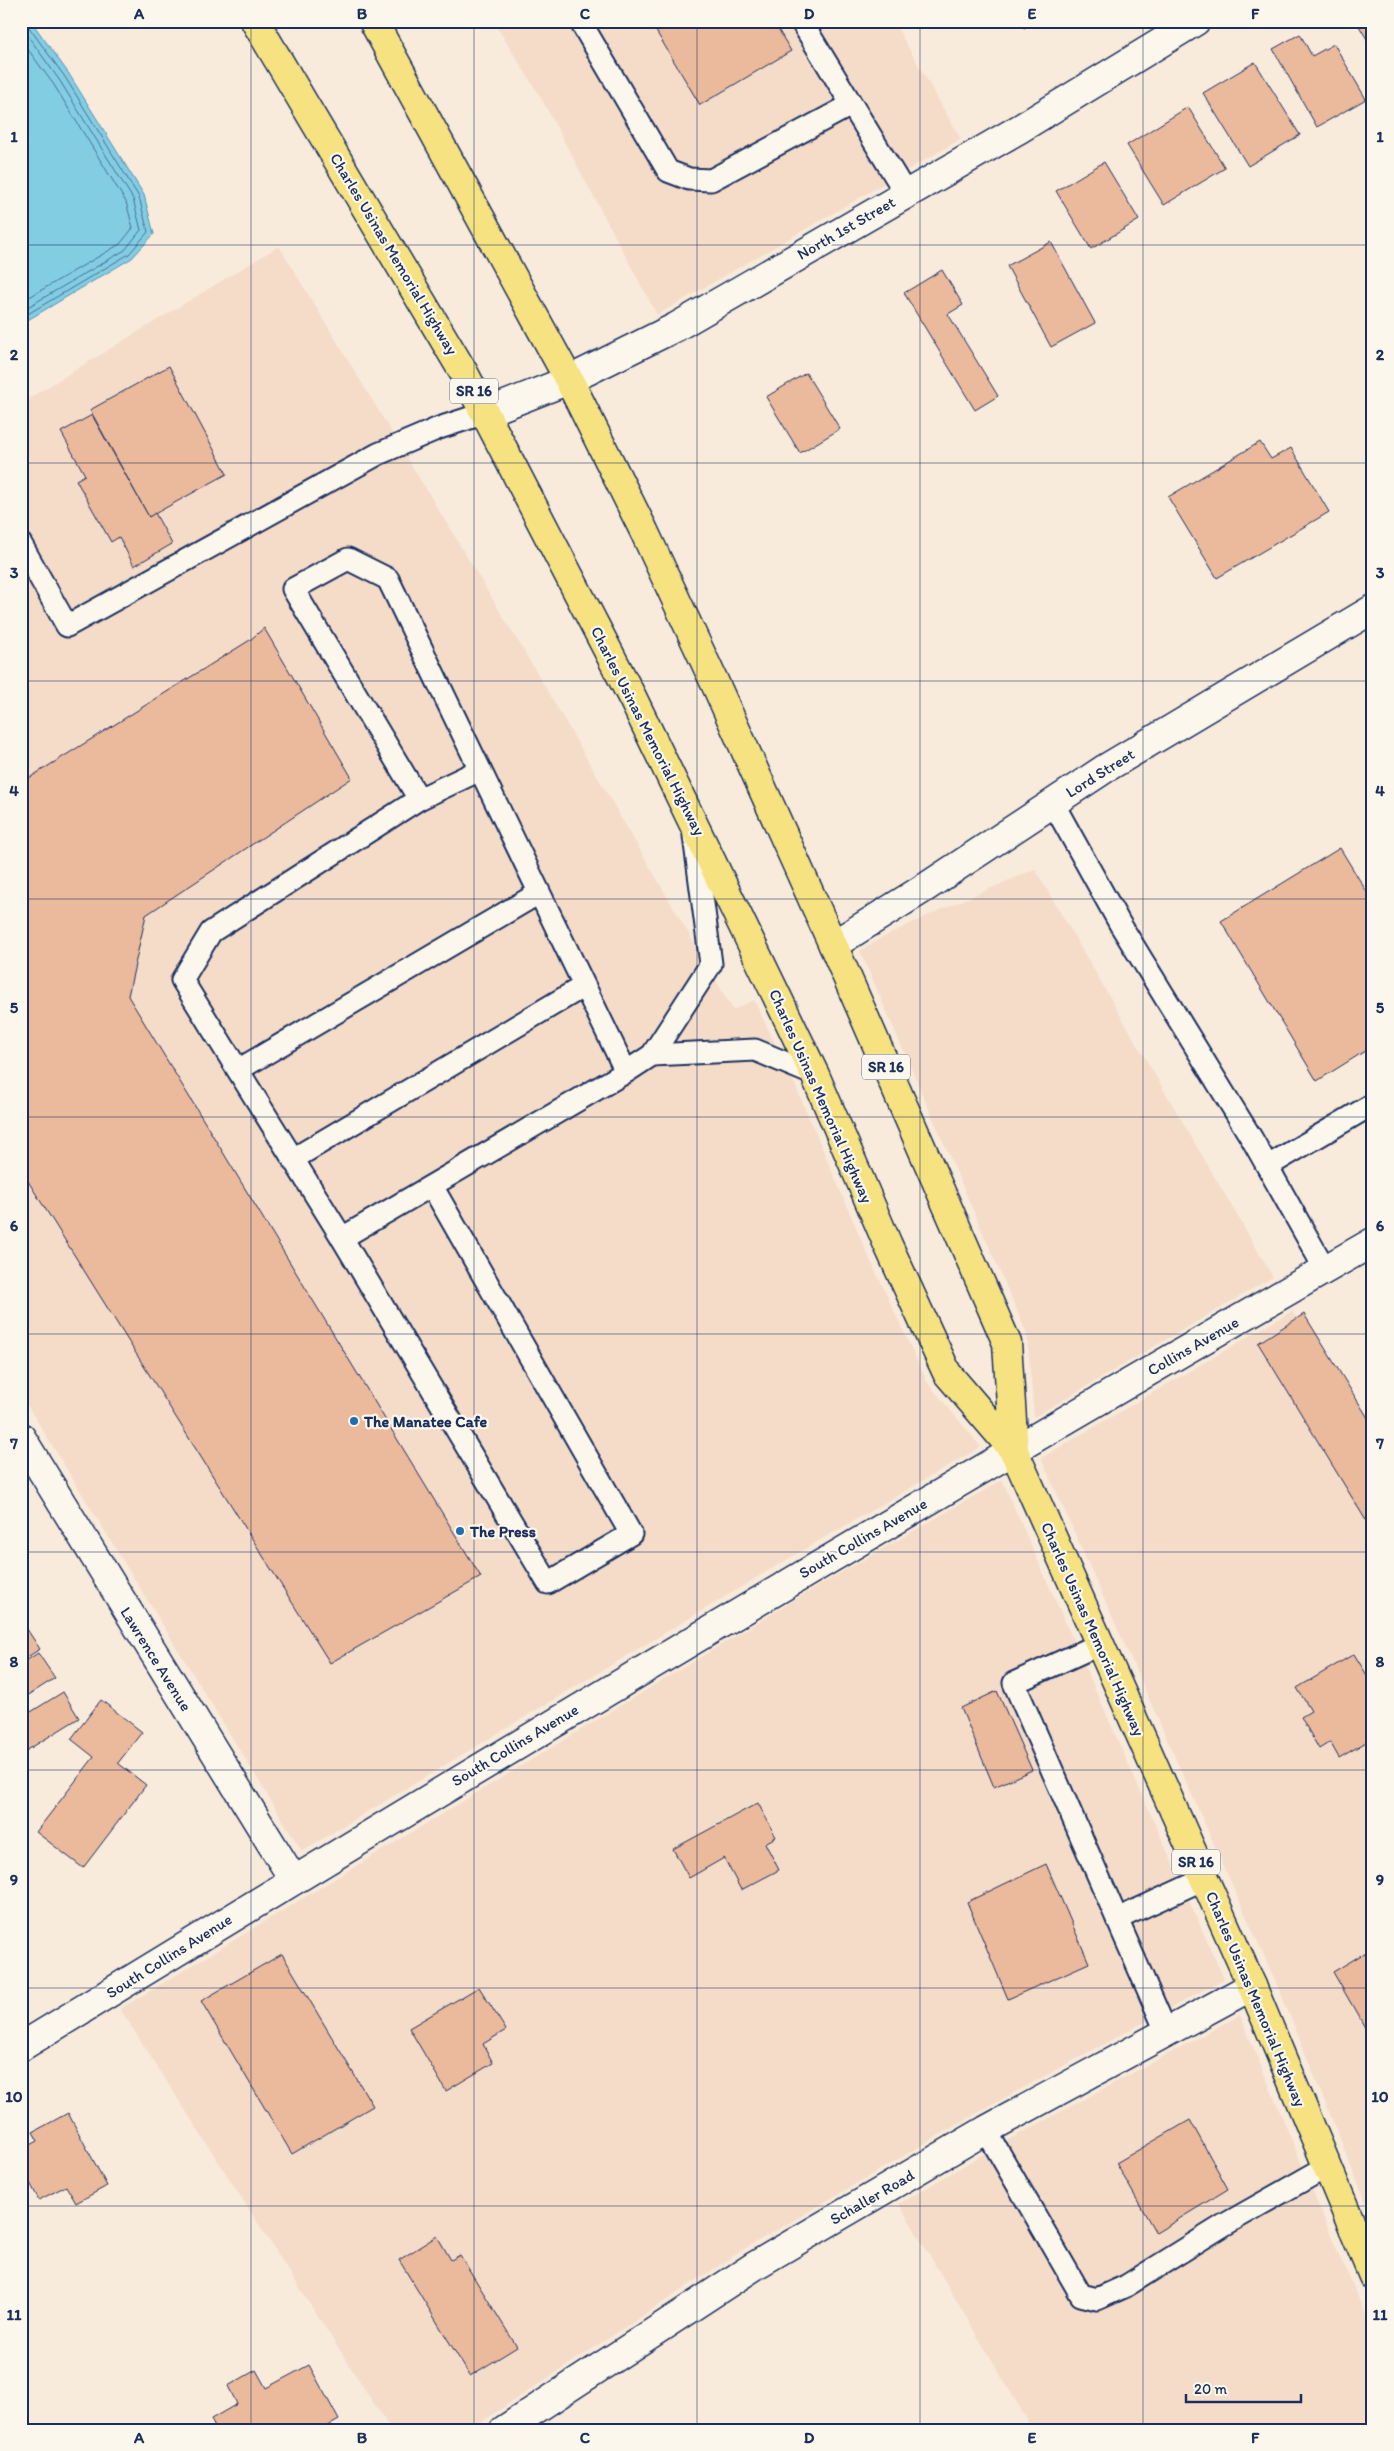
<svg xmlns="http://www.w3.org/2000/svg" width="1394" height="2451" font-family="Itim,sans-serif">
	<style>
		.built { fill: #f4dcc9 }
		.water { fill: #83cde3; stroke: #598eae }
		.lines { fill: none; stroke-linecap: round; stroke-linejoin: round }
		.shore { stroke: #456e93; stroke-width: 1 }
		.building { fill: #ebb99c; stroke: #1b2f5e }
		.service-casing { stroke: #1b2f5e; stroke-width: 25 }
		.minor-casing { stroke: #1b2f5e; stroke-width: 31 }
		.trunk-casing { stroke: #1b2f5e; stroke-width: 31 }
		.service { stroke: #fbf7ec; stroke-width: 21 }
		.minor { stroke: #fbf7ec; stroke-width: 28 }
		.trunk { stroke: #f6e281; stroke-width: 28 }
		.grid { fill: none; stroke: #1b2f5e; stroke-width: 1; stroke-opacity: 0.55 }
		.poi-dot { fill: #1f6fb2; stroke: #fbf7ec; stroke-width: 2 }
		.labels { text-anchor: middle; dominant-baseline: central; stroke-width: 4.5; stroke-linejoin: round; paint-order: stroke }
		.shield { fill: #fbf7ec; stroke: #5e6b89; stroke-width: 1 }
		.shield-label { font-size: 15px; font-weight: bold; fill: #1b2f5e }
		.street-label { font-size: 16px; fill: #1b2f5e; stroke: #fbf7ec }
		.poi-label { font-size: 16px; font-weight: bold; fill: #1b2f5e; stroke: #fbf7ec; text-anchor: start }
		.neatline { fill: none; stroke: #1b2f5e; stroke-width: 2 }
		.grid-label { font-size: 16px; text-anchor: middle; font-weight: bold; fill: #1b2f5e }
	</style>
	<rect width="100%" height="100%" fill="#f8ebdc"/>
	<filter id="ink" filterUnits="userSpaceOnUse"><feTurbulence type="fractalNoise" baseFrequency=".02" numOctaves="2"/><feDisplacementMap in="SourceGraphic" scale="10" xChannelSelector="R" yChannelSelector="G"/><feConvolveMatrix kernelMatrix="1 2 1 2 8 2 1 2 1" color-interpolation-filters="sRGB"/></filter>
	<g filter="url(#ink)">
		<g class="built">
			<polygon points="493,21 893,21 961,139 657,315 541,98"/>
			<polygon points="279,246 533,666 733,1010 754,1000 795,1085 868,1255 927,1382 981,1447 798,1553 302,1851 21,1395 21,403"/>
			<polygon points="1035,869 1273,1277 1034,1417 1027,1334 860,951 879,939 931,914"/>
			<polygon points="1292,1311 1373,1440 1373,2220 1281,1994 1041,1458"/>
			<polygon points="1002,1480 1224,1979 977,2113 746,2248 469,2430 391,2430 120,2009 818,1586"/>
			<polygon points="1240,2015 1340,2257 1373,2330 1373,2430 1033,2430 899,2204 995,2147"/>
		</g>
		<polygon class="water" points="21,21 31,21 69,74 144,195 154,234 132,258 21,324"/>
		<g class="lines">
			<g class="shore">
				<polyline points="21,26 60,81 133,199 141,230 125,250 21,311"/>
				<polyline points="21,40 54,85 126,202 133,228 120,244 21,302"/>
				<polyline points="21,318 129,254 148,232 139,197 65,77 28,26 27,21"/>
			</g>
		</g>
		<g class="building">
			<polygon points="650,21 773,21 791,51 700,105"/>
			<polygon points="1020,21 1035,21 1024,28"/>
			<polygon points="1356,21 1373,21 1373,49"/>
			<polygon points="1300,34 1312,56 1334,44 1366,99 1317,127 1273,49"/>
			<polygon points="1255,62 1300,135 1248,166 1203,93"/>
			<polygon points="1188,107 1225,168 1164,205 1127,145"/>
			<polygon points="1104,162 1139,220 1091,249 1056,191"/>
			<polygon points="1051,242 1095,323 1051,347 1007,266"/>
			<polygon points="942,270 963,305 948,314 998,396 975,410 904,293"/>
			<polygon points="169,366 227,474 149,517 90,410"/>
			<polygon points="806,373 840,429 800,453 766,397"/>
			<polygon points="92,415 149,517 155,513 172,544 134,566 119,537 111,542 76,480 85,475 61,432"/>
			<polygon points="1260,442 1271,459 1291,448 1329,512 1217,578 1168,497"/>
			<polygon points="264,628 352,778 146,915 128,996 481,1577 330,1663 21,1170 21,783 250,640"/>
			<polygon points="1340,848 1373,902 1373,1046 1317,1081 1221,921"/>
			<polygon points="1304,1314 1373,1426 1373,1532 1258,1343"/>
			<polygon points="21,1620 40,1649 21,1661"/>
			<polygon points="38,1653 55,1678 21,1700 21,1664"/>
			<polygon points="1354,1654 1373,1685 1373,1738 1339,1758 1330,1742 1319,1749 1301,1717 1311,1711 1297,1688"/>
			<polygon points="997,1691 1032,1770 994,1787 961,1708"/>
			<polygon points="63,1692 79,1718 21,1754 21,1718"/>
			<polygon points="101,1700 142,1732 118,1763 146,1785 83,1868 36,1832 94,1757 71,1739"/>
			<polygon points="758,1803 776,1837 765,1843 779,1870 741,1890 724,1858 689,1878 673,1849"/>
			<polygon points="1046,1864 1089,1963 1008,1999 967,1902"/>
			<polygon points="1373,1948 1373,2037 1371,2038 1333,1972"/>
			<polygon points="282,1954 373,2106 292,2154 201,2001"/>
			<polygon points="479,1987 506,2030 483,2044 493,2063 446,2091 409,2028"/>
			<polygon points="68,2113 107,2186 76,2203 66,2186 39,2200 21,2166 21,2150 38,2141 33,2132"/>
			<polygon points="1190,2120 1228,2189 1156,2233 1116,2163"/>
			<polygon points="437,2236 451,2260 460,2255 517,2347 470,2376 399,2260"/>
			<polygon points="309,2365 339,2420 321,2430 216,2430 211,2419 237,2404 228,2386 256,2370 266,2388"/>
		</g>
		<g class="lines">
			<defs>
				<g id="service">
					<polyline points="580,21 668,171 689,179 711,180 851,105"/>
					<polyline points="801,21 906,194"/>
					<polyline points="21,544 67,626 378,454 439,428 485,413"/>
					<polyline points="419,799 480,770"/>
					<polyline points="1053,803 1120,924 1252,1139 1325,1269"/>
					<polyline points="652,1055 755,1050 815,1075"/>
					<polyline points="238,1070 539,893"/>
					<polyline points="626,1072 388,579 348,559 293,589 419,799 211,932 182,980 342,1238 626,1072 652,1055 711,964 694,836"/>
					<polyline points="293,1159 584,986"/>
					<polyline points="1268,1166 1373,1104"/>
					<polyline points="342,1238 548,1583 631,1534 432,1186"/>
					<polyline points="1100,1644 1014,1683 1166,2031"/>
					<polyline points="1117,1919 1204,1879"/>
					<polyline points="986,2130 1081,2295 1097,2299 1126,2286 1224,2225 1328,2166"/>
				</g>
				<g id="minor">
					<polyline points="485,413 569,380 676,327 1021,128 1196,21"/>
					<polyline points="833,945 926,887 1106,768 1373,609"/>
					<polyline points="21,1437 293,1879"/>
					<path d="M21,2047C468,1773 918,1503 1373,1242"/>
					<polyline points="504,2430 756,2265 986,2130 1252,1986"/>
				</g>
				<g id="trunk">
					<polyline points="255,21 464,373 633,699 815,1075 888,1245 947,1373 1014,1451 1252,1986 1373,2276"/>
					<polyline points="373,21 569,380 644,531 719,692 833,945 1007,1343 1014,1451"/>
				</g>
			</defs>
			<use href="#service" class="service-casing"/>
			<use href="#minor" class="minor-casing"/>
			<use href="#trunk" class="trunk-casing"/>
			<use href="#service" class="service"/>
			<use href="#minor" class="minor"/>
			<use href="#trunk" class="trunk"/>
		</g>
	</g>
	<path class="grid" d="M251,21V2430M474,21V2430M697,21V2430M920,21V2430M1143,21V2430M21,245H1373M21,463H1373M21,681H1373M21,899H1373M21,1117H1373M21,1334H1373M21,1552H1373M21,1770H1373M21,1988H1373M21,2206H1373"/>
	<g class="poi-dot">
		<circle cx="354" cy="1421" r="5"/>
		<circle cx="460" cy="1531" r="5"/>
	</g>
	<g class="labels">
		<g class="shield">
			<rect x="450" y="378.5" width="48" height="25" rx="4"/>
			<rect x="862" y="1054.5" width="48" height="25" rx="4"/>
			<rect x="1172" y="1849.5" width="48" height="25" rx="4"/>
		</g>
		<g class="shield-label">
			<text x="474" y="391">SR 16</text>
			<text x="886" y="1067">SR 16</text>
			<text x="1196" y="1862">SR 16</text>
		</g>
		<g class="street-label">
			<text transform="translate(846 228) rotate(-30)">North 1st Street</text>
			<text transform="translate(394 254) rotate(59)">Charles Usinas Memorial Highway</text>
			<text transform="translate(648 731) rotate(63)">Charles Usinas Memorial Highway</text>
			<text transform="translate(1100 773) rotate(-32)">Lord Street</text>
			<text transform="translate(821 1096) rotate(66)">Charles Usinas Memorial Highway</text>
			<text transform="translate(1193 1346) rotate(-30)">Collins Avenue</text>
			<text transform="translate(863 1538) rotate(-30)">South Collins Avenue</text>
			<text transform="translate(1093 1629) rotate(66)">Charles Usinas Memorial Highway</text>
			<text transform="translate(156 1659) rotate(58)">Lawrence Avenue</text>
			<text transform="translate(515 1745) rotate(-31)">South Collins Avenue</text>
			<text transform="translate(169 1956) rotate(-32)">South Collins Avenue</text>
			<text transform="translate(1256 1999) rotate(67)">Charles Usinas Memorial Highway</text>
			<text transform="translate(872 2197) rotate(-30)">Schaller Road</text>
		</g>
		<g class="poi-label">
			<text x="364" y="1421">The Manatee Cafe</text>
			<text x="470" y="1531">The Press</text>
		</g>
	</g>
	<rect width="1394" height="2451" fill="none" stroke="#fbf7ec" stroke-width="55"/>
	<path d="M1186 2394v8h115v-8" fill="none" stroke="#1b2f5e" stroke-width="2.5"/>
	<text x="1194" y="2394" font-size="15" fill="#1b2f5e" stroke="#fbf7ec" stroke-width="4" paint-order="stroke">20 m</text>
	<rect x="28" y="28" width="1338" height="2396" class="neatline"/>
	<g class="grid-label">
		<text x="139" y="19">A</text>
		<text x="362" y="19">B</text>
		<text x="585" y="19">C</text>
		<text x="809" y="19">D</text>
		<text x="1032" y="19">E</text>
		<text x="1255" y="19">F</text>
		<text x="14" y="142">1</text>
		<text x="1380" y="142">1</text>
		<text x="14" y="360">2</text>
		<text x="1380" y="360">2</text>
		<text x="14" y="578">3</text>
		<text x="1380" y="578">3</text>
		<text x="14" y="796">4</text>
		<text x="1380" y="796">4</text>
		<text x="14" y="1013">5</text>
		<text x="1380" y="1013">5</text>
		<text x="14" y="1231">6</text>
		<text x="1380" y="1231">6</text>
		<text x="14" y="1449">7</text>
		<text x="1380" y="1449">7</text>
		<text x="14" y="1667">8</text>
		<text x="1380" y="1667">8</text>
		<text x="14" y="1885">9</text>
		<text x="1380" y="1885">9</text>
		<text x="14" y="2102">10</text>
		<text x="1380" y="2102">10</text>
		<text x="14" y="2320">11</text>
		<text x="1380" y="2320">11</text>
		<text x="139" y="2443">A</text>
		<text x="362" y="2443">B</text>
		<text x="585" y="2443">C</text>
		<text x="809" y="2443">D</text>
		<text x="1032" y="2443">E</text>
		<text x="1255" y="2443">F</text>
	</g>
</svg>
